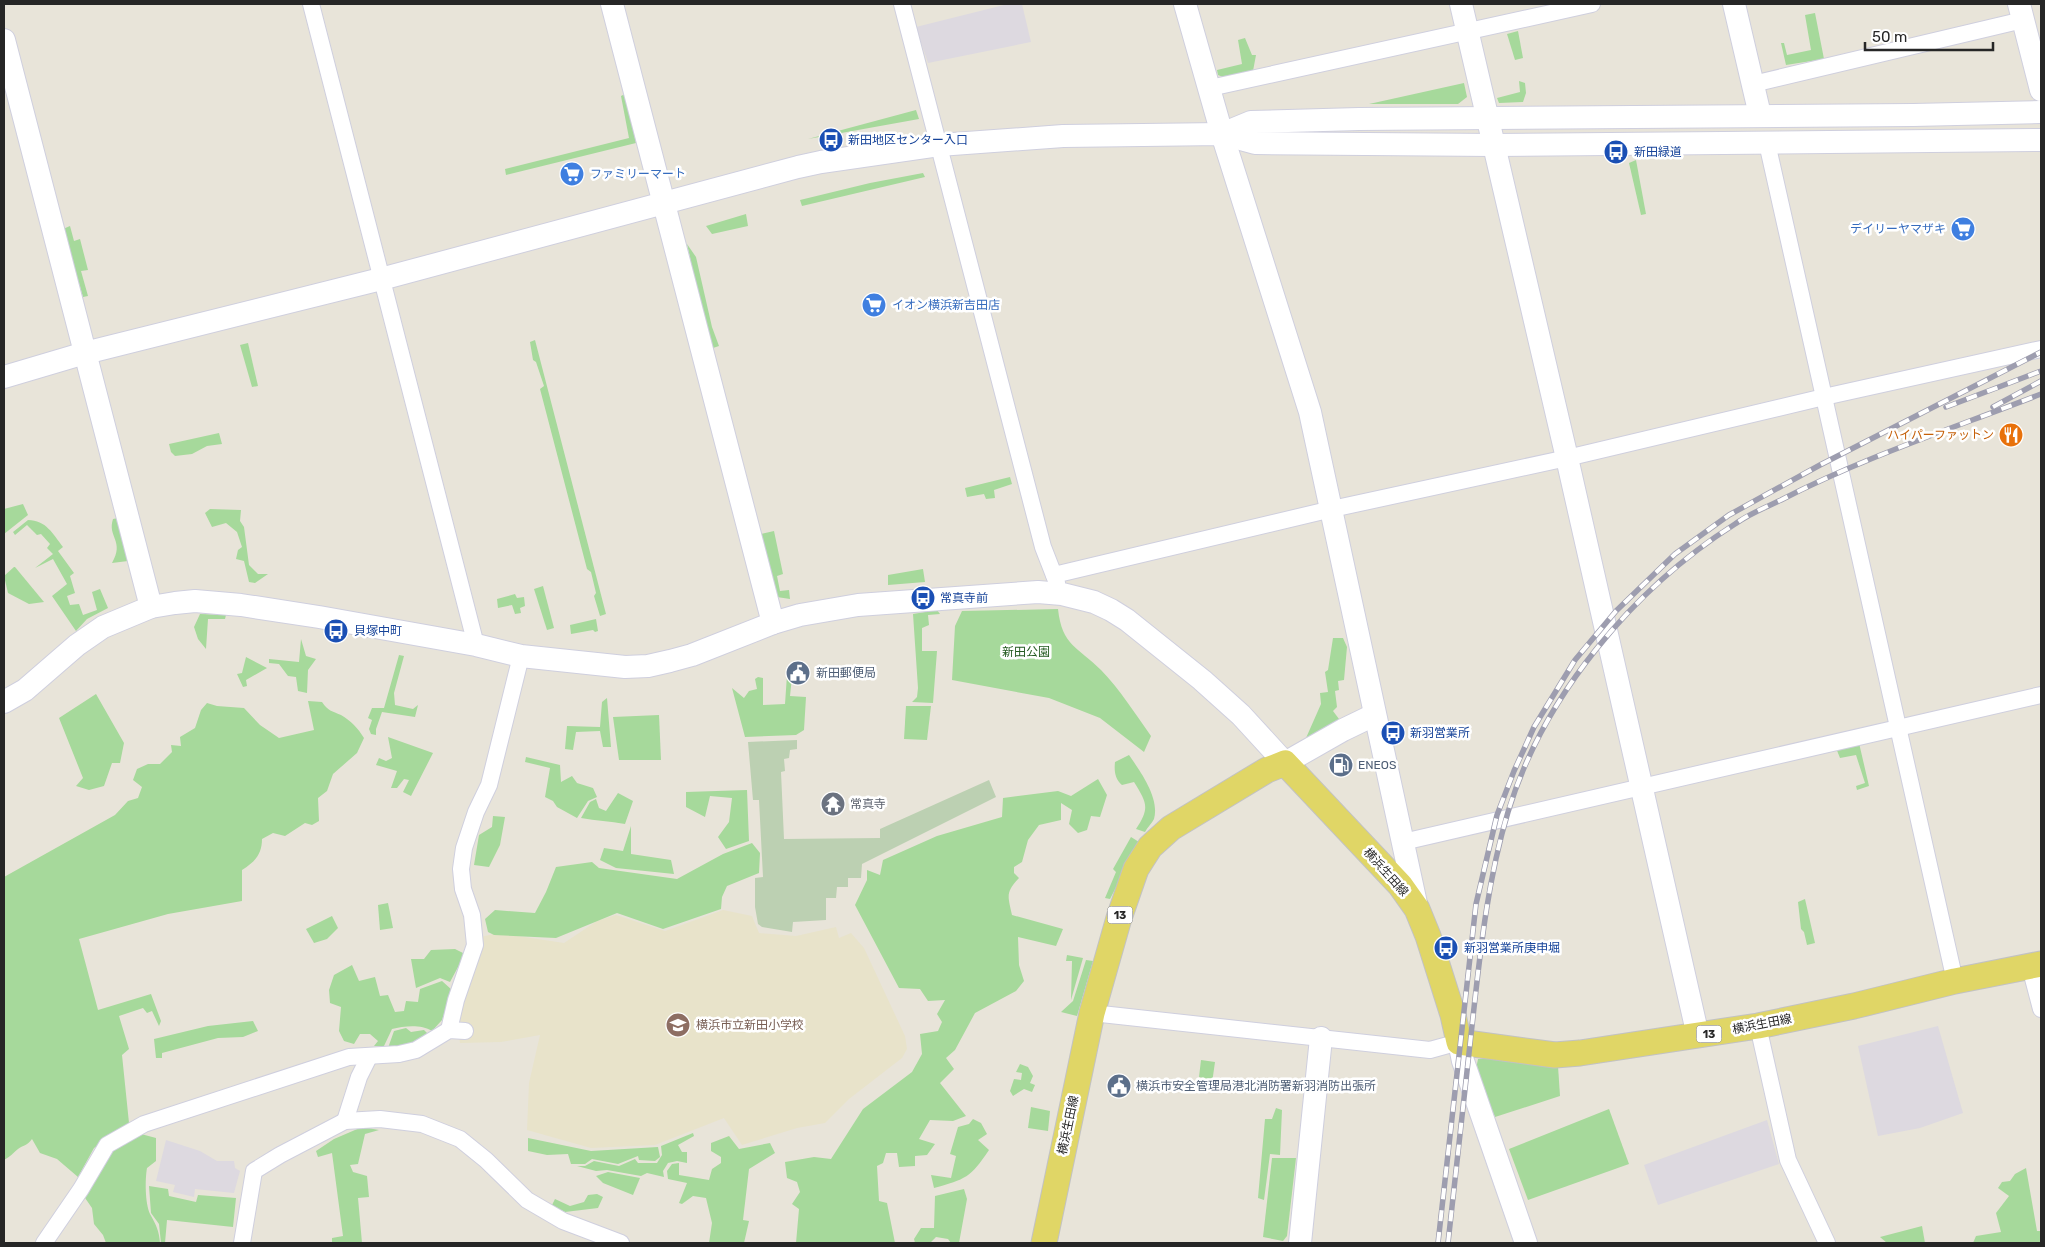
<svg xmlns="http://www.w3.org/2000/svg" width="2045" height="1247" font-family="Rubik,'Noto Sans JP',sans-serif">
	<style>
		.industrial { fill: #ddd9e0 }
		.education { fill: #e8e3ca }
		.green { fill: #a6d99b }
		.cemetery { fill: #bcd0b2 }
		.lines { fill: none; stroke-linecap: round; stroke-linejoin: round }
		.street-casing { stroke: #cfcfde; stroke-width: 18 }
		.secondary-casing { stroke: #cfcfde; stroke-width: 24 }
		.primary-casing { stroke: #c2c2c2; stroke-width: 27 }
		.street { stroke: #fff; stroke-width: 16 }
		.secondary { stroke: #fff; stroke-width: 22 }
		.primary { stroke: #e0d666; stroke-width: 25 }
		.rail-casing { stroke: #9d9daf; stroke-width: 5.5 }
		.rail { stroke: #fff; stroke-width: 4; stroke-dasharray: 11; stroke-linecap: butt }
		.labels { text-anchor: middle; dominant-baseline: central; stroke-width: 5; stroke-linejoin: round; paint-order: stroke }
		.shield { fill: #fff; stroke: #676767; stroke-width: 1 }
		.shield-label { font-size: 11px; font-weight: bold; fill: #262626 }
		.transit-label { font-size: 12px; fill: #164399; stroke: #fff; text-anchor: start }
		.shop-label { font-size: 12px; fill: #366cbe; stroke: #fff; text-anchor: start }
		.food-label { font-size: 12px; fill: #c56008; stroke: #fff; text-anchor: end }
		.park-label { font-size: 12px; fill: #235a20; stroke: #fff }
		.service-label { font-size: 12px; fill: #4e5e75; stroke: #fff; text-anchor: start }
		.worship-label { font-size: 12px; fill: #5b616d; stroke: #fff; text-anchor: start }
		.street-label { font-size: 12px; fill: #262626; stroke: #fff }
		.education-label { font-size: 12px; fill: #785e54; stroke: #fff; text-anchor: start }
	</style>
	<rect width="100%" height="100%" fill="#e8e4d9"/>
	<g class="industrial">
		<polygon points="1008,4 1022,4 1031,42 928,63 916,27"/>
		<polygon points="1938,1026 1963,1113 1920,1128 1878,1136 1858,1046"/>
		<polygon points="1767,1120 1779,1164 1658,1205 1644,1165"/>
		<polygon points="166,1140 200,1151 217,1161 234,1161 235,1168 240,1171 234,1193 195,1189 194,1197 173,1192 175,1185 156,1181"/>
	</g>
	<polygon class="education" points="723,910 752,916 759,933 796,936 836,927 839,938 851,933 864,948 905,1036 907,1049 902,1058 849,1099 825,1123 797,1128 742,1145 724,1118 655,1145 591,1148 527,1130 529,1083 540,1035 501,1042 460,1043 458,1030 453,1021 480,937 499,933 564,943 597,921 616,915 665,931"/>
	<g class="green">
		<polygon points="1815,13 1824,59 1786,65 1781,43 1784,43 1787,55 1811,50 1805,15"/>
		<polygon points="1518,31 1523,58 1515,60 1507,34"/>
		<polygon points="1245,38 1252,55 1256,55 1253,71 1228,79 1218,75 1217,70 1242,64 1238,40"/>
		<polygon points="1519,81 1525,83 1526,93 1523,102 1499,103 1497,98 1520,92"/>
		<polygon points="1464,83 1467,97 1458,104 1369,104"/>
		<polygon points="625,94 636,143 506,175 505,169 629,138 621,96"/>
		<polygon points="916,110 919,119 808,139"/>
		<polygon points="1636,160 1646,214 1641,215 1629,163"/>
		<polygon points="923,173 925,177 802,206 800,200 870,183"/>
		<polygon points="746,214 748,226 712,234 706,226"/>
		<polygon points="70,226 74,241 80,239 88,270 81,271 88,296 83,297 63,229"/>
		<polygon points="687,244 696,257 712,327 719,346 710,349"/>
		<polygon points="535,340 606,614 600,616 594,596 596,593 591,572 587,569 540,389 544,386 536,362 533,360 530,342"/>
		<polygon points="248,343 258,386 252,387 240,345"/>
		<polygon points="219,433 222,444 207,446 192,454 175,456 171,452 169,444"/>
		<polygon points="1010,477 1012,484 994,490 995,498 986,499 984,494 967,497 965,488"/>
		<polygon points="23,504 28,515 4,534 4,509"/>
		<polygon points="210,509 241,510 240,521 244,527 249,565 258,574 268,574 255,583 249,582 244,561 236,559 238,550 242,547 237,532 226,523 212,527 205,513"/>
		<path d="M118,518L128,561L112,563C125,541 107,537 113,519Z"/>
		<path d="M28,520C46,520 53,534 63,547L58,551L74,573L70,576L75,593L67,596L70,605L79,604L83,615L97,610L92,592L100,589L108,608L87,619L76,631L52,596L67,584L53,559L35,568L53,554L47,548L50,544L41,534L37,535L27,525L15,535L13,532Z"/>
		<polygon points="774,531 783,574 777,576 780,591 789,590 790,599 777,597 761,534"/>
		<polygon points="14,567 15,567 44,602 29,604 8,593 4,576"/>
		<polygon points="923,569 925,582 888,585 888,575"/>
		<polygon points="543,586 554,628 547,630 534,589"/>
		<polygon points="515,594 517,598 524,597 525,606 520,608 521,613 515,614 512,605 498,608 497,599"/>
		<path d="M1058,609C1062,646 1078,647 1101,670C1119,688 1136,715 1151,736L1144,752L1100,718L1049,698L952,680L955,626L962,611Z"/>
		<polygon points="937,610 940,614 928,615 929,625 922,628 922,651 937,651 933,703 912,702 917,697 918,688 913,614"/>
		<polygon points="200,614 226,615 225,619 208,619 206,649 198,639 194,627"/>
		<polygon points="596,619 598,631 595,632 593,630 571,634 570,625"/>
		<polygon points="1333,638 1343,638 1347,647 1344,680 1338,681 1339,690 1335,691 1337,707 1333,711 1339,719 1326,729 1306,738 1321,704 1320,693 1328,692 1325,672 1328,670"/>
		<polygon points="301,639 306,656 316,659 308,670 307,693 298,691 296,677 288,676 279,664 269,663 269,659 299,662"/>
		<polygon points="399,655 404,656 394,693 395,705 413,709 418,705 415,717 382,712 376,729 376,735 371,734 369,729 372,720 368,718 372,708 384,708"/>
		<polygon points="246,657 267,668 246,680 247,686 243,687 237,674 242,673"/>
		<polygon points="787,675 792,677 790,696 806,697 804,730 796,735 745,737 732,688 744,698 749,691 757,689 755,679 758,677 763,678 763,705 785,704"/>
		<polygon points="96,694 124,743 120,763 112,763 104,786 89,790 76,786 83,778 59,718"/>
		<polygon points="607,698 611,747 603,747 600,731 576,732 573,750 565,749 567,726 600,727 602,702"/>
		<path d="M308,701L322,702C328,711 332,711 341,715C351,721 358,728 364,738L357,753L333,774L327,791L318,798L319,821L312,825L305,823L285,836L273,833L262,839C262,854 255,862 242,870V901L168,914L79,939L98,1010L151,994L161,1021L159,1026L152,1011L147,1013L143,1008L119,1016L129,1049L122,1055L129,1123L94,1148L78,1177L57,1159L40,1153L32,1139C27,1146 23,1145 18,1149C13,1153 10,1157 4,1160V877L115,815L128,801L138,798L142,787L133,780L137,769L148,764H160L172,752L171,745L181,746L180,737L195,728L201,710L207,703L217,706L244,708L260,725L279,738L314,730Z"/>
		<polygon points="906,706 931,706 927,740 904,739"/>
		<polygon points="659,715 661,760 619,760 613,717"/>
		<polygon points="388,737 433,753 411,796 403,792 409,780 404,779 397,788 391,788 397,771 376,765 379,758 386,761 392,758"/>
		<polygon points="1859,743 1869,786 1857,790 1856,786 1865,783 1856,755 1840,758 1836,748"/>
		<path d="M1129,755C1140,771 1160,798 1154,819C1152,823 1147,828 1145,832L1136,829C1150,808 1147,803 1134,782L1122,785C1115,779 1114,771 1115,762Z"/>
		<polygon points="526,757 560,765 561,782 572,776 577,783 593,788 597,797 588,801 577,818 557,807 553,801 545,797 550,768 525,762"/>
		<path d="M1098,779L1107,795L1100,817L1091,816L1087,830L1078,833L1069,824L1072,810L1061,803V820L1039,825L1028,840L1022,862L1014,867V873L1019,878C1005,893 1008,896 1012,915L1063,929L1056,946L1018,937L1019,965L1024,981L1016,991L975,1013L955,1050L946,1058L954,1069L940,1083L966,1116L953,1121L930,1120L919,1139L935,1144L927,1155L915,1156V1166L899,1167L897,1153H886L883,1163L877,1166L879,1201L887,1203L895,1243H796L799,1209L792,1204L800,1192L797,1182L787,1178L785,1162L814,1157L831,1159L863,1109L912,1072L922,1054L920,1034L938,1031L942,1022L937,1014L945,1000L928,1001L920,989L899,988L855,905L867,880V870L880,875L883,860L937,836L1002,817L1003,798L1058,791L1071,796Z"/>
		<polygon points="747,790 749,841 726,849 718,837 729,822 732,798 710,796 705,817 686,807 686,792"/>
		<path d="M618,793L633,801L625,824C610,821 596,821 581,818L590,802L596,799L599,808L606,811Z"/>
		<polygon points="493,816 505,817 500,845 489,867 474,865 479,835 492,827"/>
		<polygon points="631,826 631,854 671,860 674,874 616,868 600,860 604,848 623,851"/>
		<polygon points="1131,837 1139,842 1110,899 1105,898 1116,872 1113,869"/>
		<polygon points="752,843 760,853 759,873 727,886 722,897 721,909 663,929 617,913 556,938 494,935 488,932 485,919 495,910 535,913 546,892 556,867 592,862 599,868 677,879 723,854"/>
		<polygon points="1805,899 1815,943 1807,945 1804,932 1801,929 1798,902"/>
		<polygon points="388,903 393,928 380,930 378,905"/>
		<polygon points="332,916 338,928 327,939 314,943 306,929"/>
		<polygon points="455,949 465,954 450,982 440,978 416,988 411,959 424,959 431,950"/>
		<polygon points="1067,955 1083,958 1071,1000 1072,961 1066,961"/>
		<polygon points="1086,960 1093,961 1077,1016 1061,1012 1073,1001"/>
		<path d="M352,965L359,981L375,977L380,996L388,995L395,1012L404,1011L406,1001L418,1002L420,989L442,981L452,990L442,1020L432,1031C421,1024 404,1026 392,1029L384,1046H374L378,1041L370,1034H360L354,1044L344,1041L339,1031L341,1007L330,1003L329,990L334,975Z"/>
		<polygon points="253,1021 258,1031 243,1037 218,1038 162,1053 162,1058 156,1058 154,1039 208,1026"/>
		<polygon points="406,1028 411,1032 424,1030 428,1034 412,1044 388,1048 394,1031"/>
		<polygon points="1492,1058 1558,1066 1560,1096 1495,1117 1475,1074 1478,1059"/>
		<polygon points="1201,1060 1215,1062 1212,1083 1205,1083 1204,1078 1199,1077"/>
		<polygon points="1020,1064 1028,1067 1033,1076 1030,1083 1035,1085 1032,1092 1024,1089 1013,1096 1010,1091 1014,1079 1021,1080 1022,1073 1016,1072"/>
		<polygon points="1031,1107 1050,1111 1048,1131 1028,1128"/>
		<polygon points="1276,1108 1282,1110 1280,1155 1270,1154 1264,1200 1258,1198 1265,1119 1272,1119"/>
		<polygon points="1609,1109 1629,1164 1528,1200 1509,1149"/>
		<path d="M973,1119L981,1123L987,1134L978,1140L989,1150C970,1178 966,1179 934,1188L931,1175L951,1178L956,1156L950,1154L958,1127L969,1124Z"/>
		<polygon points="362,1127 379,1130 365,1134 358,1164 350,1165 353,1172 367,1176 369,1197 358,1198 362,1243 332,1243 332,1238 343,1236 332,1153 318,1157 316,1151 334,1139"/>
		<polygon points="693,1133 694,1136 678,1145 682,1152 687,1152 687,1163 677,1161 668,1163 663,1171 664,1177 647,1173 641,1176 607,1170 596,1171 577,1166 585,1166 594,1161 619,1166 635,1159 638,1163 657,1163 662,1155 661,1146"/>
		<path d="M141,1134L156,1138V1161L147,1168C145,1179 145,1203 150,1214C156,1225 159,1230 160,1243H106L103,1235L94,1224L92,1208L83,1195L113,1150Z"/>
		<polygon points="729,1136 739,1149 770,1143 775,1153 749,1169 743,1220 749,1221 744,1243 709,1243 712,1223 706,1198 693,1196 682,1204 679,1203 687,1183 668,1179 667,1171 672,1164 679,1163 679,1175 709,1180 712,1169 721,1163 721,1157 711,1151 711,1143"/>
		<polygon points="528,1138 591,1151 658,1147 660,1157 655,1161 639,1160 638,1156 618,1164 592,1159 585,1164 571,1164 568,1154 547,1155 528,1151"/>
		<polygon points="1272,1158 1296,1158 1287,1236 1283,1241 1263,1237"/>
		<polygon points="2026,1168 2037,1231 2041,1231 2041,1243 1973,1243 1976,1236 2001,1232 1996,1213 2009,1196 1998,1188 2002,1182 2010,1181 2015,1174"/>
		<polygon points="608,1172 640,1178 633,1195 603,1183 596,1176"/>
		<polygon points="149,1186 168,1189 169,1196 196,1202 198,1195 236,1198 233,1227 167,1220 165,1243 161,1243 159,1224 151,1213"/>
		<polygon points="964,1189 967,1199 959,1243 951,1243 948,1239 936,1237 930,1243 915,1243 914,1239 921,1228 934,1228 935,1196"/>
		<polygon points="597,1194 603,1197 598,1208 565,1212 552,1205 555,1199 570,1206 584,1202 588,1195"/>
		<polygon points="1922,1226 1925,1243 1887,1243 1880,1237"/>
	</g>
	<polygon class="cemetery" points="797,740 797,749 790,750 789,758 784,759 785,771 781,772 784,839 880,838 880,829 989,780 996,797 862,864 861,878 848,878 848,887 837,887 836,898 826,898 826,920 793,922 792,932 762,927 758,924 755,907 755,878 763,877 759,800 753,800 748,742"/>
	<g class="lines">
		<defs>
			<g id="street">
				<polyline points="311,4 476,645"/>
				<polyline points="902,4 1043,547 1057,583"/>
				<polyline points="1753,84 2023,20"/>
				<polyline points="1210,88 1592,4"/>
				<polyline points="1767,143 1955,981"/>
				<polyline points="1054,575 1332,509 1567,458 1824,397 2041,349"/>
				<polyline points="1403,842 2041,695"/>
				<polyline points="2030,967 2041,1009"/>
				<polyline points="1092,1013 1430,1050 1459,1042"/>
				<polyline points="1758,1026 1788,1160 1827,1243"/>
				<polyline points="449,1030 456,1000 475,945 472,915 463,889 461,869 464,848 476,812 489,785 521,656"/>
				<polyline points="345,1121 359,1077 369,1057"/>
				<polyline points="44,1243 81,1189 107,1145 144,1124 349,1057 399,1054 416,1050 449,1030 465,1031"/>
				<polyline points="242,1243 254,1171 280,1155 345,1121 380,1119 422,1124 460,1139 486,1160 527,1200 563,1221 621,1243"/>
			</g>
			<g id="secondary">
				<polyline points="612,4 773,623"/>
				<polyline points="1185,4 1222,134 1310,412 1417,908"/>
				<polyline points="1461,4 1567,458 1698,1036"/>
				<polyline points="1734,4 1760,115"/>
				<polyline points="2019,4 2041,90"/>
				<polyline points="4,40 151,607"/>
				<polyline points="1222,134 1251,122 1359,119 1913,115 2041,112"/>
				<polyline points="4,377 85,353 381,279 798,167 821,162 939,145 1063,136 1222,134 1255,143 1494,145 2041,140"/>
				<polyline points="4,702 25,690 77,645 103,627 151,607 175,603 195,601 241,605 319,617 476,645 521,656 625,667 648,666 670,661 692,655 773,623 800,615 858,605 1038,592 1062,594 1094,602 1111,610 1127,620 1202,680 1241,715 1285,763 1343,730 1374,715"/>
				<polyline points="1459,1042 1463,1061 1526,1243"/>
				<polyline points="1300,1243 1321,1038"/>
			</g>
			<polyline id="primary" points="1044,1243 1092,1013 1119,918 1136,869 1150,847 1171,828 1267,770 1285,763 1400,885 1417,909 1428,936 1453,1015 1459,1042 1555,1055 1580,1053 1758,1026 1854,1006 1955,981 2041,964"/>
		</defs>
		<use href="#street" class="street-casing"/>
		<use href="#secondary" class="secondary-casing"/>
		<use href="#primary" class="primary-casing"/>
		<use href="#street" class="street"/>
		<use href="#secondary" class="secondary"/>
		<use href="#primary" class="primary"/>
		<defs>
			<g id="rail">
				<polyline points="1946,407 2041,371"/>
				<polyline points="1993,407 2041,381"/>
				<polyline points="1438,1243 1476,904 1497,815 1514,771 1534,727 1575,660 1616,611 1675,554 1729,515 1820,465 2041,352"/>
				<path d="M1448,1243C1456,1171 1464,1099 1472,1026C1480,954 1487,882 1508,812C1543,696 1634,588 1735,524C1749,514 1766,507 1781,500C1864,457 1954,428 2041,394"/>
			</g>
		</defs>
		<use href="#rail" class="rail-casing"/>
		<use href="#rail" class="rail"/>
	</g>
	<defs>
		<symbol id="bus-disc" viewBox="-11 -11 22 22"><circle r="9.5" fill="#1a4fb4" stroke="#fff"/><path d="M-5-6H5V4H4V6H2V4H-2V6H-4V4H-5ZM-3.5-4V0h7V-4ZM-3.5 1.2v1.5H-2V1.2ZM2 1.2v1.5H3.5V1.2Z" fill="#fff"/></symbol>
		<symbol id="supermarket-disc" viewBox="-11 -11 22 22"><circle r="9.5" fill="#3f7fe0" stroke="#fff"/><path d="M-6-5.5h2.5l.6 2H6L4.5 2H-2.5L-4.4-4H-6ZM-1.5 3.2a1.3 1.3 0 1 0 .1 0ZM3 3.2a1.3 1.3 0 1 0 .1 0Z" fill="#fff"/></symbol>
		<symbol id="restaurant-disc" viewBox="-11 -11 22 22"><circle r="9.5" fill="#e8710a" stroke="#fff"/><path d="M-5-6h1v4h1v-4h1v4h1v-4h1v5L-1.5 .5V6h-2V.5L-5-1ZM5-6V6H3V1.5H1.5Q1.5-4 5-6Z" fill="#fff"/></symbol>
		<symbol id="civic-disc" viewBox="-11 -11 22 22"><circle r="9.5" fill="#5c6f8a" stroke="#fff"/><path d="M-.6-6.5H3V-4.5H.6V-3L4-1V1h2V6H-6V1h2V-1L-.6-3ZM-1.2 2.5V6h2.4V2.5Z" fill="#fff"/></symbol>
		<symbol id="fuel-disc" viewBox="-11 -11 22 22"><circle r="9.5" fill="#5c6f8a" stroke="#fff"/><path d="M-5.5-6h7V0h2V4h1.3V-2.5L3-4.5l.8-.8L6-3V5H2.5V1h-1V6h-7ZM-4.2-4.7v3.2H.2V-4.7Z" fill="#fff"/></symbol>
		<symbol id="temple-disc" viewBox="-11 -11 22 22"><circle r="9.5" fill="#6b7280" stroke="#fff"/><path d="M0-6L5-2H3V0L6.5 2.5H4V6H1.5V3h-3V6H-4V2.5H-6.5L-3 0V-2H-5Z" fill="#fff"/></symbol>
		<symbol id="school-disc" viewBox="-11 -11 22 22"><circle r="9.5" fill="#8d6e63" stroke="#fff"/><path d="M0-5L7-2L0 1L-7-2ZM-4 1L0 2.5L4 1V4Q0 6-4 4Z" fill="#fff"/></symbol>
	</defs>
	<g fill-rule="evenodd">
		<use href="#bus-disc" x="817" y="126" width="28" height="28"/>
		<use href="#bus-disc" x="1602" y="138" width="28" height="28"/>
		<use href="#supermarket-disc" x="558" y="160" width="28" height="28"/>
		<use href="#supermarket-disc" x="1949" y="215" width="28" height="28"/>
		<use href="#supermarket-disc" x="860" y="291" width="28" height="28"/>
		<use href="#restaurant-disc" x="1997" y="421" width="28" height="28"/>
		<use href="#bus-disc" x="909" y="584" width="28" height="28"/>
		<use href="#bus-disc" x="322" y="617" width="28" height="28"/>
		<use href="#civic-disc" x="784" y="659" width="28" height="28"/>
		<use href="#bus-disc" x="1379" y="719" width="28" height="28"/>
		<use href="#fuel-disc" x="1327" y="751" width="28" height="28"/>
		<use href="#temple-disc" x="819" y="790" width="28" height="28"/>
		<use href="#bus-disc" x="1432" y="934" width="28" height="28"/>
		<use href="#school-disc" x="664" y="1011" width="28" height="28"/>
		<use href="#civic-disc" x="1105" y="1072" width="28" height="28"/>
	</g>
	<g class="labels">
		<g class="shield">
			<rect x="1107.5" y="906.5" width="25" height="17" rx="4"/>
			<rect x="1696.5" y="1025.5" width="25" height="17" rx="4"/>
		</g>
		<g class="shield-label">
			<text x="1120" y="915">13</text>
			<text x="1709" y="1034">13</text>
		</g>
		<g class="transit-label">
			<text x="848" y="140">新田地区センター入口</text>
			<text x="1634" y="152">新田緑道</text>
			<text x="940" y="598">常真寺前</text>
			<text x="354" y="631">貝塚中町</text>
			<text x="1410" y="733">新羽営業所</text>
			<text x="1464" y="948">新羽営業所庚申堀</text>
		</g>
		<g class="shop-label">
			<text x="590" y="174">ファミリーマート</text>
			<text x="1946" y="229" text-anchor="end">デイリーヤマザキ</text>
			<text x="892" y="305">イオン横浜新吉田店</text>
		</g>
		<g class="food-label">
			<text x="1994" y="435">ハイパーファットン</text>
		</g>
		<g class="park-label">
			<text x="1026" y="652">新田公園</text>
		</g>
		<g class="service-label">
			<text x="816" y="673">新田郵便局</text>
			<text x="1358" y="765">ENEOS</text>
			<text x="1136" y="1086">横浜市安全管理局港北消防署新羽消防出張所</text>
		</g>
		<g class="worship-label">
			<text x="850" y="804">常真寺</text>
		</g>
		<g class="street-label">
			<text transform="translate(1386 872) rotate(48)">横浜生田線</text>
			<text transform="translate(1762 1024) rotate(-11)">横浜生田線</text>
			<text transform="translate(1068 1125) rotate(-78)">横浜生田線</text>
		</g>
		<g class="education-label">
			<text x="696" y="1025">横浜市立新田小学校</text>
		</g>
	</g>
	<rect width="2045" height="1247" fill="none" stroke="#262626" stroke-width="10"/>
	<path d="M1865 42v8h128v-8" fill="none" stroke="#262626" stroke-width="2.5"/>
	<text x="1872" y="42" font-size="15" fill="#262626" stroke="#ffffff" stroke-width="4" paint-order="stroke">50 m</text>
</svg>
